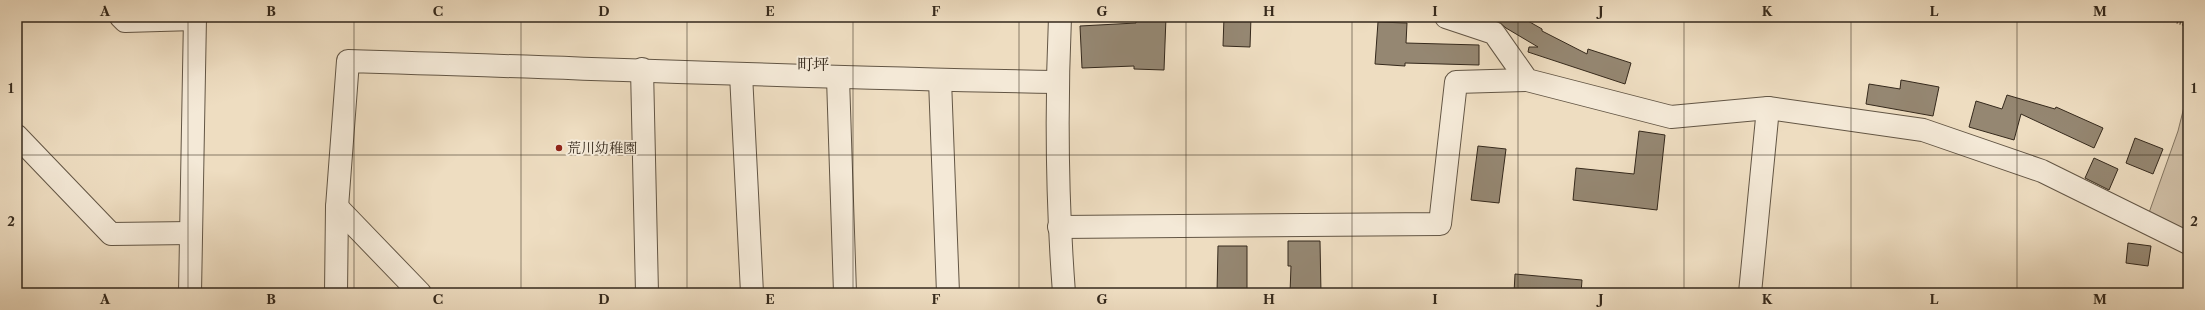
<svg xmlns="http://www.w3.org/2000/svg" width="2205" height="310" font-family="'Libre Caslon Text','Noto Serif JP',serif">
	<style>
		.green { fill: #cfbea5; stroke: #827460 }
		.building { fill: #958772; stroke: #35291c }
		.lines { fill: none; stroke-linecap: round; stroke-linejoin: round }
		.street-casing { stroke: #635645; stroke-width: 24 }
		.path { stroke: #35291c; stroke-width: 2.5; stroke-dasharray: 1 2; stroke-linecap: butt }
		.street { stroke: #f4e9d7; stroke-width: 22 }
		.grid { fill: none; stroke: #35291c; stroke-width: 1; stroke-opacity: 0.55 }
		.poi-dot { fill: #8f2418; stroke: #f4e9d7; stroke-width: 1.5 }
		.labels { text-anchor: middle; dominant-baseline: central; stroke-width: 4; stroke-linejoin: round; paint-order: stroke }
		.poi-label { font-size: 14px; fill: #35291c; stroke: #f4e9d7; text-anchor: start }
		.quarter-label { font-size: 16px; fill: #35291c; stroke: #f4e9d7 }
		.neatline { fill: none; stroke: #35291c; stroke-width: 1.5 }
		.grid-label { font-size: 13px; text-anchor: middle; font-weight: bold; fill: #35291c }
	</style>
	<rect width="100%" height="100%" fill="#eeddc1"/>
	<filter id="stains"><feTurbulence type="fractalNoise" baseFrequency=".005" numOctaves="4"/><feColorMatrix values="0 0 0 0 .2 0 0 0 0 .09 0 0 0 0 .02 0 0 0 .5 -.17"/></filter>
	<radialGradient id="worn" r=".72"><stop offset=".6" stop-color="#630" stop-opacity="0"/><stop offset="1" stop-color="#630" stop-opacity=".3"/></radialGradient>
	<polygon class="green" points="2188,91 2188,247 2145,224 2178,131"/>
	<g class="building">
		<polygon points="1136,17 1166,17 1164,70 1134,69 1134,66 1082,68 1080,26 1136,23"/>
		<polygon points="1224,17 1251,17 1250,47 1223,46"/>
		<polygon points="1487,17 1521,17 1542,29 1542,31 1587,54 1588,49 1631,63 1625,84 1528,52 1529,47 1538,47 1506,28 1498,21"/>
		<polygon points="1378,22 1407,23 1406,43 1479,45 1479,65 1405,63 1405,66 1375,64"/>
		<polygon points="1901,80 1939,87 1933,116 1866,104 1869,84 1900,89"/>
		<polygon points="2007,95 2055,109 2056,107 2103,128 2094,148 2021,114 2014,140 1969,127 1976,101 2002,109"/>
		<polygon points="1639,131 1665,135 1657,210 1573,200 1576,168 1634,174"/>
		<polygon points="2135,138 2163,149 2153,174 2126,163"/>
		<polygon points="1478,146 1506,149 1499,203 1471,200"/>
		<polygon points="2094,158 2118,169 2109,190 2085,178"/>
		<polygon points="1288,241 1320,241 1321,293 1290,293 1291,266 1288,266"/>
		<polygon points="2128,243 2151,246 2148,266 2126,263"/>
		<polygon points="1218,246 1247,246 1247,293 1217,293"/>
		<polygon points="1515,274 1582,280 1581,293 1514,293"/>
	</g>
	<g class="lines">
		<defs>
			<g id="street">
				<polyline points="121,17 125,21 195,19"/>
				<path d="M1060,17C1056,109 1057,201 1064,293"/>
				<polyline points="1446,17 1494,33 1527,80 1671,117 1768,108 1923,130 2042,171 2188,243"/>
				<polyline points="642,69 647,293"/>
				<polyline points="741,74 752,293"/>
				<polyline points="838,78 845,293"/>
				<polyline points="940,80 948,293"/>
				<polyline points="17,136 111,234 191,233"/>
				<polyline points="337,207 420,293"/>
				<polyline points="1059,227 1440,224 1456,82 1527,80"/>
				<polyline points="190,293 195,17"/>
				<path d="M336,293L337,207L348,61C584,68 821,78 1057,82"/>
				<polyline points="1750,293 1768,108"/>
			</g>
		</defs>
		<use href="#street" class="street-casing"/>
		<polyline class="path" points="2175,17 2176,22 2188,26"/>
		<use href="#street" class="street"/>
	</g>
	<path class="grid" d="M188,17V293M354,17V293M521,17V293M687,17V293M853,17V293M1019,17V293M1186,17V293M1352,17V293M1518,17V293M1684,17V293M1851,17V293M2017,17V293M17,155H2188"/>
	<circle class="poi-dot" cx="559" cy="148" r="4"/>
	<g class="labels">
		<g class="poi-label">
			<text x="567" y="148">荒川幼稚園</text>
		</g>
		<g class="quarter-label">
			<text x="813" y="64">町坪</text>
		</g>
	</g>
	<rect width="2205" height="310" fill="none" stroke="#eeddc1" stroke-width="44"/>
	<rect x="22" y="22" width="2161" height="266" class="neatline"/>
	<g class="grid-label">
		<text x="105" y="16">A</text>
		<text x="271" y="16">B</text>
		<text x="438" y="16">C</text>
		<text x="604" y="16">D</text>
		<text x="770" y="16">E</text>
		<text x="936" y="16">F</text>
		<text x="1102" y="16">G</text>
		<text x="1269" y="16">H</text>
		<text x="1435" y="16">I</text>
		<text x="1601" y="16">J</text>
		<text x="1767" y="16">K</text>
		<text x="1934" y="16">L</text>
		<text x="2100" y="16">M</text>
		<text x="11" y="93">1</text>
		<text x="2194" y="93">1</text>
		<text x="11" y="226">2</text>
		<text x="2194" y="226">2</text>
		<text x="105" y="304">A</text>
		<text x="271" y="304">B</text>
		<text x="438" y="304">C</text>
		<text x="604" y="304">D</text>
		<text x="770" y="304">E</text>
		<text x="936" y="304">F</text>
		<text x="1102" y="304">G</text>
		<text x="1269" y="304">H</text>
		<text x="1435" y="304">I</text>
		<text x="1601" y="304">J</text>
		<text x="1767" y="304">K</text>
		<text x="1934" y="304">L</text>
		<text x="2100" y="304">M</text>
	</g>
	<rect width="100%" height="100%" filter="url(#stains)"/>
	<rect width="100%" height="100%" fill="url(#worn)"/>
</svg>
